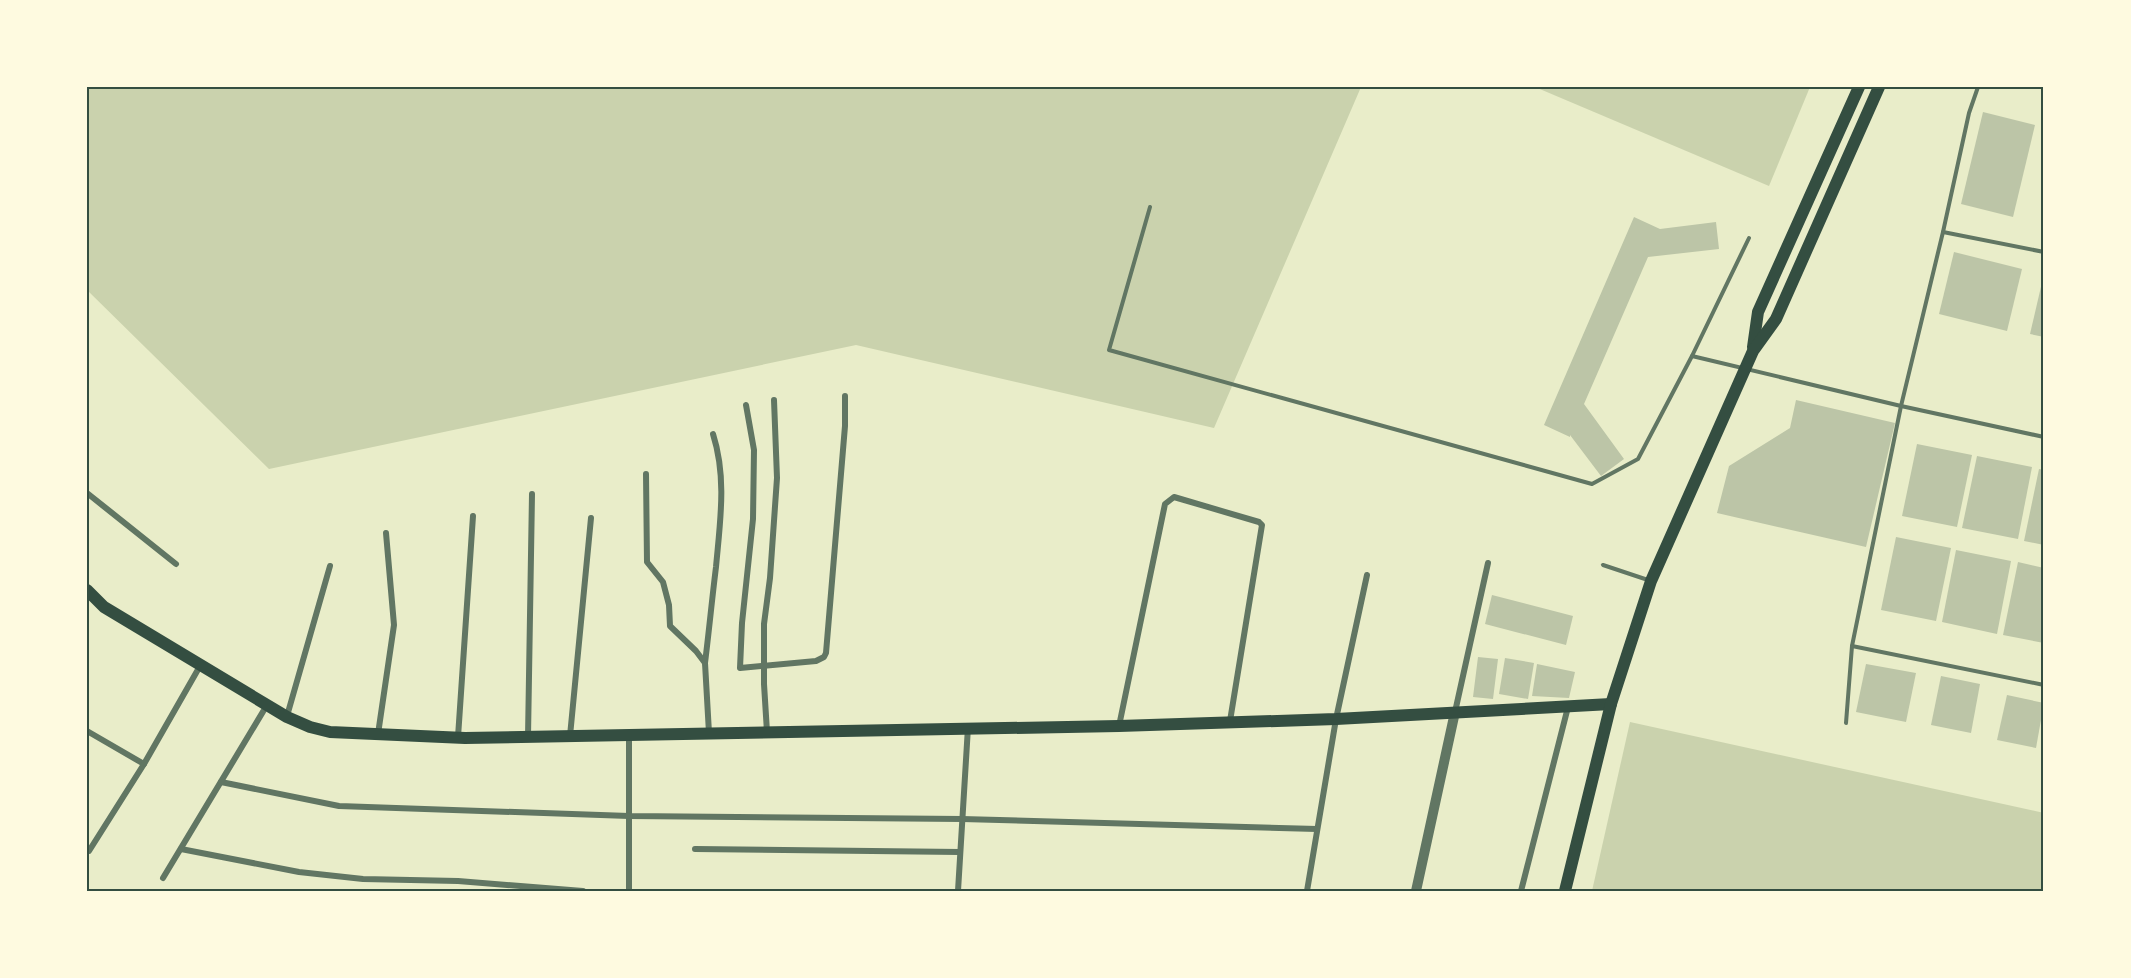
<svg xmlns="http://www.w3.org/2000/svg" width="2131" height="978" font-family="'PT Sans',sans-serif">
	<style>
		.green { fill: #cad2ad }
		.building { fill: #bcc5a7 }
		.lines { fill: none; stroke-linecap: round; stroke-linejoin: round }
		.service { stroke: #617663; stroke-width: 4 }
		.minor { stroke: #617663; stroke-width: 6 }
		.tertiary { stroke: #617663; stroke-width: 10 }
		.secondary { stroke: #344e41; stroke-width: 12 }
		.neatline { fill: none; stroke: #344e41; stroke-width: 2 }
	</style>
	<rect width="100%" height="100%" fill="#e9edc9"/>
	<g class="green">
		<polygon points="87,87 1361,87 1214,428 856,345 269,469 87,290"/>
		<polygon points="1535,87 1810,87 1769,186"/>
		<polygon points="1630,722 2044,813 2044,891 1592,891"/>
	</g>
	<g class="building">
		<polygon points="1983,112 2035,125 2013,217 1961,204"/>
		<polygon points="1634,217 1660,229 1716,222 1719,249 1648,257 1584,404 1624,459 1601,476 1570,435 1570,437 1544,425"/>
		<polygon points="1954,252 2022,269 2007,331 1939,314"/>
		<polygon points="2043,278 2044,278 2044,337 2030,334"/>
		<polygon points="1796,400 1895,423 1866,547 1717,513 1729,466 1790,428"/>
		<polygon points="1917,444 1972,455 1957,527 1902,516"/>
		<polygon points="1977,456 2032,467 2018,539 1962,528"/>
		<polygon points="2039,469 2044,470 2044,545 2024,541"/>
		<polygon points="1896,537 1951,548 1936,621 1881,610"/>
		<polygon points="1956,550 2011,561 1997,634 1942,622"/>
		<polygon points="2018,562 2044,568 2044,643 2003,635"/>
		<polygon points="1492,595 1573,616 1566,645 1485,624"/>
		<polygon points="1478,657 1498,659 1493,699 1473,697"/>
		<polygon points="1505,658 1534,663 1528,699 1499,694"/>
		<polygon points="1537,664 1575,672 1569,698 1532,696"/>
		<polygon points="1866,664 1916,673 1906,722 1856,712"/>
		<polygon points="1941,676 1980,684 1971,733 1931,725"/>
		<polygon points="2007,695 2044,703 2036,748 1997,740"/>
	</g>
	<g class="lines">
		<g class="service">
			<polyline points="1150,207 1109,350 1592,484 1638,459 1692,356 1749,238"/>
			<polyline points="1943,232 2044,252"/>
			<polyline points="1692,356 1901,406 2044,437"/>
			<polyline points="1603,565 1648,580"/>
			<polyline points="1852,646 2044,685"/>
			<polyline points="1846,723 1852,646 1901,406 1943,232 1969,113 1978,87"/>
		</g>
		<g class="minor">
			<polyline points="746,405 754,450 753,519 742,623 740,668 816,661 824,657 826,653 845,426 845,396"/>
			<polyline points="646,474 647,562 663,582 669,605 670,626 696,651 705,663 709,733"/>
			<polyline points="87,493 176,564"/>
			<path d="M705,663C709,631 712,599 716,567C720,522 727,478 713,434"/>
			<polyline points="1455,712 1488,563"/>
			<polyline points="287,716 330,566"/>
			<polyline points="1119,726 1165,504 1174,497 1259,522 1262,525 1230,721"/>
			<polyline points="87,731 144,764"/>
			<polyline points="767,732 764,684 764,624 770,578 777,478 774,400"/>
			<polyline points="378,734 394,625 386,533"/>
			<polyline points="629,735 629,891"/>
			<polyline points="570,736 591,518"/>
			<polyline points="458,737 473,516"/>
			<polyline points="528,737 532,494"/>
			<polyline points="221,782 339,806 629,816 962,819 1317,829"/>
			<polyline points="181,849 299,872 363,879 458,881 583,891"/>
			<polyline points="695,849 960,852"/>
			<polyline points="87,850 89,851 144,764 200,666"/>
			<polyline points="163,878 267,705"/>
			<polyline points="958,891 968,727"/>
			<polyline points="1307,891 1336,719 1367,575"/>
			<polyline points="1521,891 1568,707"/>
		</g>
		<polyline class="tertiary" points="1416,891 1455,712"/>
		<g class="secondary">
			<polyline points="1753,347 1758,312 1859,87"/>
			<polyline points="87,590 104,607 287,717 310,727 330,732 465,738 1119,726 1336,719 1611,704"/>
			<polyline points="1565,891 1611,704 1651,581 1753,351 1776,319 1879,87"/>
		</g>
	</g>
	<rect width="2131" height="978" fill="none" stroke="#fefae0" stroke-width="177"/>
	<rect x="88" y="88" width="1954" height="802" class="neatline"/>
</svg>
